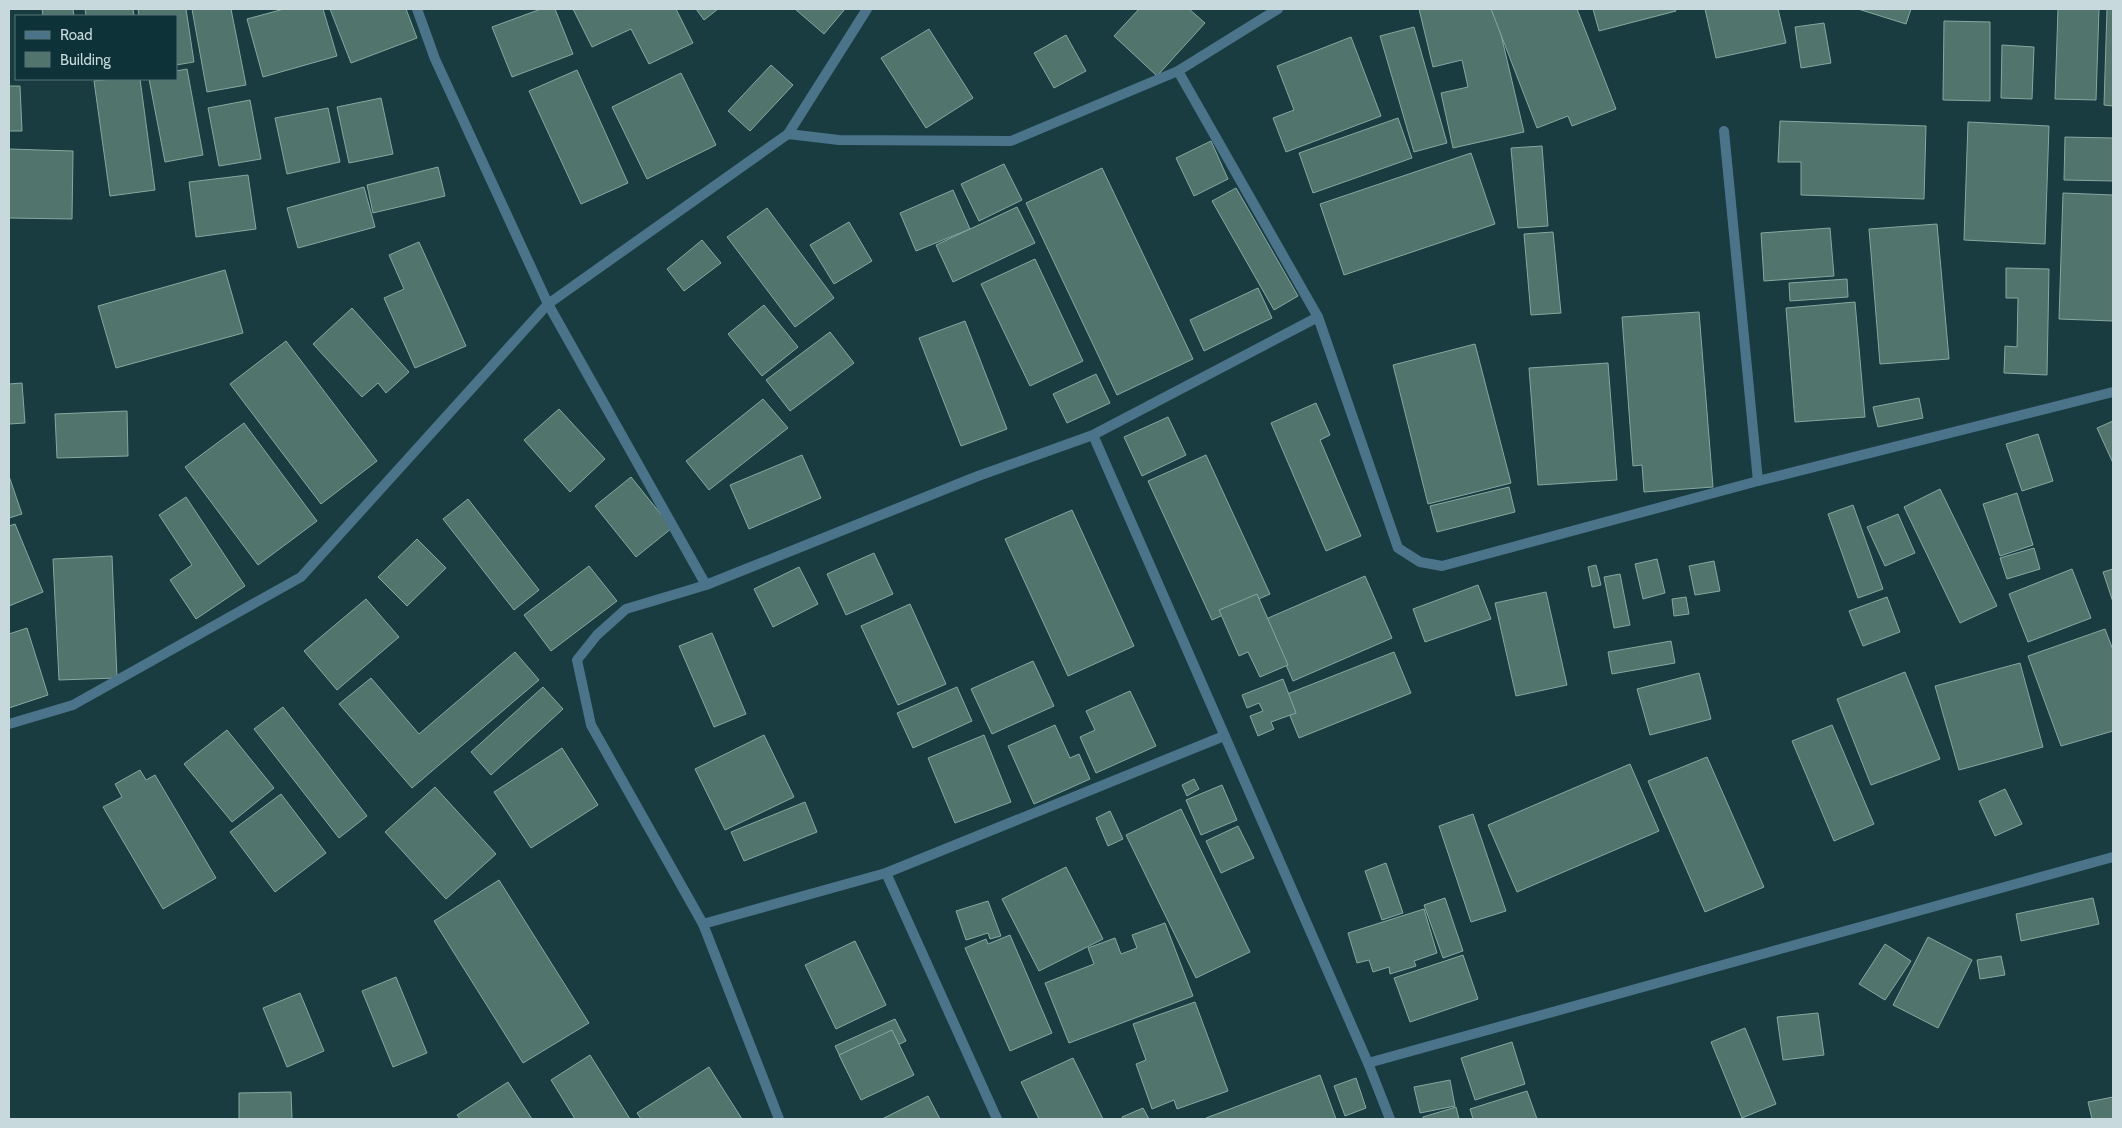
<svg xmlns="http://www.w3.org/2000/svg" width="2122" height="1128" font-family="Cabin,sans-serif">
	<style>
		.building { fill: #51746d; stroke: #85a9a1 }
		.lines { fill: none; stroke-linecap: round; stroke-linejoin: round }
		.minor { stroke: #4b748b; stroke-width: 10 }
	</style>
	<rect width="100%" height="100%" fill="#193c41"/>
	<g class="building">
		<polygon points="42,9 73,9 74,16 43,16"/>
		<polygon points="85,9 133,9 134,16 86,16"/>
		<polygon points="138,9 186,9 194,62 176,65 176,16 139,16"/>
		<polygon points="192,9 231,9 246,85 207,92"/>
		<polygon points="284,9 323,9 337,56 263,77 247,19"/>
		<polygon points="330,9 406,9 417,38 351,63"/>
		<polygon points="541,9 555,9 573,54 512,77 492,27"/>
		<polygon points="573,9 676,9 693,43 649,64 631,29 592,47"/>
		<polygon points="696,9 718,9 704,20"/>
		<polygon points="795,9 845,9 824,34"/>
		<polygon points="1139,9 1189,9 1205,23 1157,76 1114,36"/>
		<polygon points="1419,9 1495,9 1524,132 1453,148 1441,93 1468,87 1462,60 1433,67"/>
		<polygon points="1491,9 1577,9 1616,109 1572,126 1568,116 1537,128"/>
		<polygon points="1593,9 1675,9 1676,11 1599,31"/>
		<polygon points="1705,9 1778,9 1786,43 1716,58"/>
		<polygon points="1858,9 1911,9 1906,24"/>
		<polygon points="2058,9 2099,9 2096,100 2055,99"/>
		<polygon points="2107,9 2113,9 2113,106 2104,105"/>
		<polygon points="1944,21 1990,22 1990,101 1943,100"/>
		<polygon points="1824,23 1831,63 1801,68 1795,27"/>
		<polygon points="1414,27 1447,143 1414,152 1380,36"/>
		<polygon points="929,29 973,98 926,128 881,58"/>
		<polygon points="1066,35 1086,71 1054,88 1034,53"/>
		<polygon points="1351,37 1381,116 1286,152 1273,118 1294,110 1277,66"/>
		<polygon points="2002,45 2034,47 2032,99 2001,98"/>
		<polygon points="771,65 793,85 750,131 728,111"/>
		<polygon points="187,69 203,155 165,162 149,79 176,79 176,71"/>
		<polygon points="577,70 628,183 581,204 529,91"/>
		<polygon points="681,73 716,145 647,179 612,107"/>
		<polygon points="112,79 140,79 155,190 110,196 94,81"/>
		<polygon points="9,86 20,86 22,131 9,131"/>
		<polygon points="381,98 393,154 349,163 337,107"/>
		<polygon points="250,100 261,159 219,166 208,108"/>
		<polygon points="328,108 340,162 287,174 275,118"/>
		<polygon points="1398,118 1412,158 1313,193 1299,153"/>
		<polygon points="1780,121 1926,126 1924,199 1801,195 1801,162 1778,162"/>
		<polygon points="1968,122 2049,126 2045,244 1964,240"/>
		<polygon points="2065,137 2113,138 2113,181 2064,180"/>
		<polygon points="1211,141 1228,179 1194,196 1176,158"/>
		<polygon points="1542,146 1548,226 1518,228 1511,148"/>
		<polygon points="9,149 73,151 72,219 9,218"/>
		<polygon points="1471,153 1495,224 1344,275 1320,204"/>
		<polygon points="1004,164 1022,200 979,221 961,184"/>
		<polygon points="438,167 445,196 373,213 367,185"/>
		<polygon points="1102,168 1193,359 1117,395 1026,203"/>
		<polygon points="248,175 256,229 196,237 189,182"/>
		<polygon points="364,187 375,227 298,248 287,208"/>
		<polygon points="1236,188 1298,296 1274,310 1212,201"/>
		<polygon points="953,190 970,229 916,251 900,213"/>
		<polygon points="2063,193 2113,195 2113,321 2059,319"/>
		<polygon points="1017,207 1035,243 953,282 936,245"/>
		<polygon points="767,208 834,298 795,327 727,237"/>
		<polygon points="849,222 872,261 834,284 810,245"/>
		<polygon points="1937,224 1949,359 1880,364 1869,229"/>
		<polygon points="1830,228 1834,276 1764,281 1761,233"/>
		<polygon points="1553,232 1561,313 1531,315 1524,234"/>
		<polygon points="702,240 721,263 684,291 667,269"/>
		<polygon points="419,242 466,346 415,368 384,298 404,289 389,255"/>
		<polygon points="1035,259 1083,361 1030,386 981,284"/>
		<polygon points="2006,268 2049,269 2047,375 2004,373 2005,346 2017,347 2018,298 2006,298"/>
		<polygon points="225,270 243,333 116,368 98,306"/>
		<polygon points="1847,279 1848,297 1790,301 1789,283"/>
		<polygon points="1258,288 1272,318 1204,351 1190,320"/>
		<polygon points="1855,302 1865,417 1795,422 1786,308"/>
		<polygon points="764,305 798,347 762,376 728,334"/>
		<polygon points="352,308 409,372 386,393 378,383 362,397 313,344"/>
		<polygon points="1699,312 1713,487 1644,492 1642,465 1633,466 1622,317"/>
		<polygon points="965,321 1007,429 961,446 919,338"/>
		<polygon points="830,332 854,363 790,411 766,380"/>
		<polygon points="286,341 377,461 321,504 230,384"/>
		<polygon points="1475,344 1511,483 1428,504 1393,365"/>
		<polygon points="1608,363 1617,480 1538,485 1529,368"/>
		<polygon points="1096,374 1110,403 1067,423 1053,394"/>
		<polygon points="22,383 25,423 9,424 9,384"/>
		<polygon points="1919,398 1923,418 1878,427 1873,407"/>
		<polygon points="763,399 788,428 709,490 686,461"/>
		<polygon points="1316,403 1330,435 1320,440 1361,536 1326,551 1271,423"/>
		<polygon points="559,409 605,459 570,492 524,440"/>
		<polygon points="127,411 128,456 57,458 55,414"/>
		<polygon points="1168,417 1186,455 1142,476 1124,437"/>
		<polygon points="2113,421 2113,463 2097,428"/>
		<polygon points="244,423 317,521 258,565 185,467"/>
		<polygon points="2038,434 2053,481 2022,491 2006,444"/>
		<polygon points="802,455 821,498 749,529 730,485"/>
		<polygon points="1206,455 1270,594 1212,620 1148,481"/>
		<polygon points="9,476 22,514 9,518"/>
		<polygon points="631,477 672,528 636,557 595,506"/>
		<polygon points="1509,487 1515,512 1437,532 1430,506"/>
		<polygon points="1940,489 1997,606 1960,623 1904,507"/>
		<polygon points="2017,493 2033,545 2000,556 1983,504"/>
		<polygon points="186,497 245,586 196,619 170,580 192,565 159,515"/>
		<polygon points="468,499 539,590 514,610 443,519"/>
		<polygon points="1853,505 1883,589 1858,598 1828,514"/>
		<polygon points="1072,510 1134,646 1068,676 1005,539"/>
		<polygon points="1898,514 1915,553 1885,566 1867,527"/>
		<polygon points="15,524 43,592 9,606 9,526"/>
		<polygon points="417,539 446,568 407,606 378,577"/>
		<polygon points="2034,548 2040,569 2007,579 2000,558"/>
		<polygon points="874,553 893,594 846,615 827,574"/>
		<polygon points="112,556 117,678 59,680 53,559"/>
		<polygon points="1657,559 1665,593 1643,599 1635,564"/>
		<polygon points="1714,561 1720,591 1695,595 1689,566"/>
		<polygon points="1596,565 1601,585 1592,587 1588,567"/>
		<polygon points="589,566 617,601 551,651 524,615"/>
		<polygon points="799,567 818,604 773,627 754,589"/>
		<polygon points="2072,569 2091,618 2028,642 2009,594"/>
		<polygon points="2113,569 2113,602 2103,572"/>
		<polygon points="1620,574 1630,625 1614,628 1604,577"/>
		<polygon points="1365,576 1392,638 1293,681 1266,619"/>
		<polygon points="1478,585 1491,619 1425,642 1413,609"/>
		<polygon points="1546,592 1567,685 1516,696 1495,603"/>
		<polygon points="1257,594 1288,665 1260,677 1248,652 1239,656 1219,610"/>
		<polygon points="1686,597 1689,614 1674,616 1672,599"/>
		<polygon points="1887,597 1900,632 1863,646 1849,611"/>
		<polygon points="366,599 399,637 337,690 304,651"/>
		<polygon points="910,604 946,684 898,705 861,626"/>
		<polygon points="27,628 48,695 9,708 9,634"/>
		<polygon points="2105,629 2113,650 2113,731 2061,746 2028,656"/>
		<polygon points="712,633 746,714 714,727 679,646"/>
		<polygon points="1671,641 1675,663 1612,674 1608,652"/>
		<polygon points="515,652 539,680 412,788 339,704 371,678 419,734"/>
		<polygon points="1394,652 1411,693 1299,738 1282,696"/>
		<polygon points="1033,661 1054,706 992,734 971,689"/>
		<polygon points="2020,663 2043,747 1959,770 1935,686"/>
		<polygon points="1905,672 1940,759 1871,785 1837,699"/>
		<polygon points="1699,673 1711,719 1650,735 1637,689"/>
		<polygon points="1283,679 1296,713 1271,722 1274,729 1258,736 1250,716 1263,711 1259,703 1247,708 1242,695"/>
		<polygon points="543,687 563,709 491,775 471,752"/>
		<polygon points="957,687 972,721 913,748 897,713"/>
		<polygon points="1130,691 1156,746 1096,773 1080,737 1095,730 1086,711"/>
		<polygon points="283,707 367,816 339,838 254,729"/>
		<polygon points="1055,725 1070,758 1079,754 1090,779 1034,804 1008,746"/>
		<polygon points="1832,725 1874,824 1834,841 1792,741"/>
		<polygon points="227,730 274,788 232,822 184,764"/>
		<polygon points="764,735 794,797 725,830 695,769"/>
		<polygon points="984,735 1011,802 955,823 928,758"/>
		<polygon points="562,748 598,805 531,848 494,792"/>
		<polygon points="1707,757 1764,887 1705,912 1648,781"/>
		<polygon points="1630,764 1659,831 1517,892 1488,825"/>
		<polygon points="140,770 146,780 155,775 216,878 163,909 103,807 122,797 115,784"/>
		<polygon points="1194,779 1199,789 1187,796 1182,785"/>
		<polygon points="1222,785 1237,820 1201,835 1186,800"/>
		<polygon points="435,787 496,854 446,899 385,832"/>
		<polygon points="2005,789 2022,824 1995,836 1979,801"/>
		<polygon points="281,794 326,853 275,892 230,832"/>
		<polygon points="805,802 817,832 744,861 731,832"/>
		<polygon points="1181,809 1250,952 1196,978 1126,835"/>
		<polygon points="1110,811 1123,839 1108,846 1096,818"/>
		<polygon points="1473,814 1506,911 1471,922 1439,826"/>
		<polygon points="1238,826 1254,858 1221,873 1206,841"/>
		<polygon points="1386,863 1403,913 1382,920 1365,871"/>
		<polygon points="1066,867 1103,939 1039,971 1002,899"/>
		<polygon points="499,880 589,1023 523,1063 434,921"/>
		<polygon points="1445,898 1463,951 1443,958 1424,905"/>
		<polygon points="2093,898 2099,924 2021,941 2016,914"/>
		<polygon points="988,901 1001,936 990,939 988,933 966,940 956,911"/>
		<polygon points="1424,909 1437,953 1414,961 1416,966 1390,974 1389,967 1373,972 1369,960 1357,963 1348,933"/>
		<polygon points="1165,923 1193,996 1069,1043 1045,983 1094,964 1088,948 1115,938 1121,954 1137,948 1132,935"/>
		<polygon points="1010,935 1052,1033 1010,1051 965,948 986,939 988,944"/>
		<polygon points="1928,937 1972,960 1938,1028 1893,1005"/>
		<polygon points="855,941 886,1005 836,1029 805,965"/>
		<polygon points="1885,944 1911,961 1885,1000 1859,984"/>
		<polygon points="1463,955 1478,999 1410,1022 1394,978"/>
		<polygon points="2001,956 2005,975 1980,979 1977,960"/>
		<polygon points="396,977 427,1053 393,1067 362,991"/>
		<polygon points="300,993 324,1051 287,1067 263,1008"/>
		<polygon points="1195,1002 1228,1091 1177,1109 1174,1100 1152,1109 1136,1064 1146,1060 1133,1024"/>
		<polygon points="1818,1013 1824,1055 1783,1060 1777,1017"/>
		<polygon points="895,1019 906,1041 846,1069 835,1046"/>
		<polygon points="1745,1028 1776,1104 1742,1118 1711,1042"/>
		<polygon points="892,1030 914,1075 861,1100 839,1055"/>
		<polygon points="1512,1042 1525,1084 1475,1100 1461,1058"/>
		<polygon points="590,1055 630,1119 575,1119 551,1080"/>
		<polygon points="1073,1058 1103,1119 1039,1119 1021,1082"/>
		<polygon points="709,1067 742,1119 641,1119 637,1113"/>
		<polygon points="1320,1075 1336,1119 1206,1119 1206,1118"/>
		<polygon points="1356,1078 1366,1108 1345,1116 1334,1086"/>
		<polygon points="1450,1080 1455,1106 1420,1113 1414,1087"/>
		<polygon points="508,1082 532,1119 460,1119 457,1115"/>
		<polygon points="1527,1091 1537,1119 1473,1119 1470,1109"/>
		<polygon points="291,1092 292,1119 239,1119 239,1093"/>
		<polygon points="928,1096 940,1119 882,1119"/>
		<polygon points="2113,1097 2113,1119 2092,1119 2088,1102"/>
		<polygon points="1456,1107 1459,1119 1423,1119 1423,1117"/>
		<polygon points="1143,1108 1149,1119 1123,1119 1122,1117"/>
	</g>
	<g class="lines">
		<g class="minor">
			<polyline points="417,9 435,59 548,304 706,585"/>
			<polyline points="1178,71 1318,317 1398,548 1420,562 1442,566 1758,481 2113,392"/>
			<polyline points="1724,131 1758,481"/>
			<polyline points="788,134 839,140 1011,141 1178,71 1278,9"/>
			<polyline points="1093,435 1368,1063 1390,1119"/>
			<polyline points="9,724 73,705 301,577 548,304 788,134 867,9"/>
			<polyline points="886,873 997,1119"/>
			<polyline points="703,924 886,873 1224,736"/>
			<polyline points="1368,1063 2113,857"/>
			<polyline points="779,1119 703,924 591,725 577,660 597,635 626,609 706,585 978,476 1093,435 1318,317"/>
		</g>
	</g>
	<rect width="2122" height="1128" fill="none" stroke="#c7d9dc" stroke-width="20"/>
	<rect x="15" y="15" width="162" height="65" fill="#0d3237" stroke="#577579"/>
	<rect x="25" y="31" width="25" height="8" fill="#4b748b" stroke="#577579"/>
	<text x="60" y="40" font-size="15" fill="#c7d9dc">Road</text>
	<rect x="25" y="52" width="25" height="15" fill="#51746d" stroke="#577579"/>
	<text x="60" y="65" font-size="15" fill="#c7d9dc">Building</text>
</svg>
